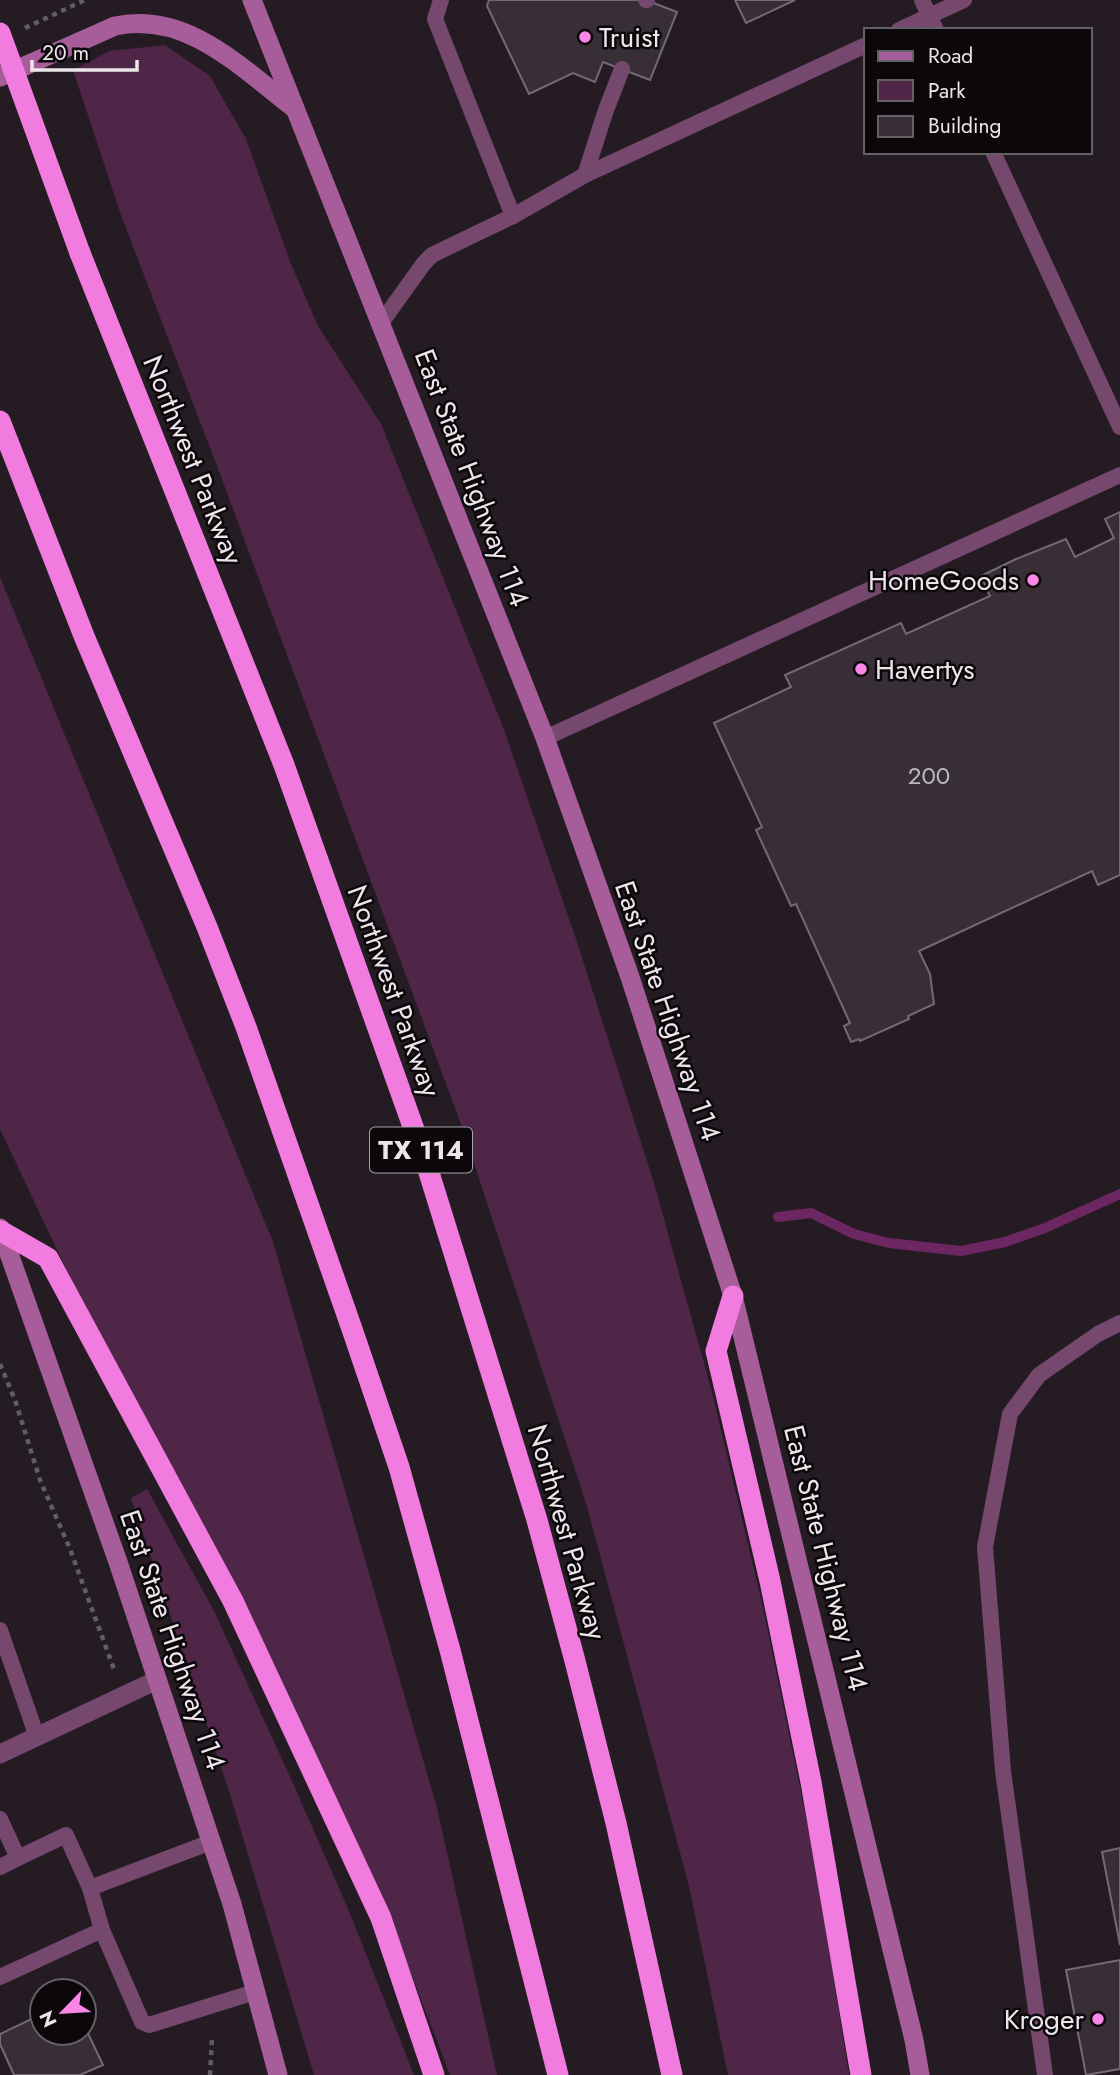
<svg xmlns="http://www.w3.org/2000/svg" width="1120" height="2075" font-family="Jost,sans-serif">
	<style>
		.green { fill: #4f2648 }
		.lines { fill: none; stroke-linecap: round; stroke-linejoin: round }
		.stream { stroke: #6c2662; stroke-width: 10 }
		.building { fill: #382f36; stroke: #746a72; stroke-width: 2 }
		.path { stroke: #635c62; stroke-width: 4.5; stroke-dasharray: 5 5; stroke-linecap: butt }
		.service { stroke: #76486e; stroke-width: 16 }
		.minor { stroke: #76486e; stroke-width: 19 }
		.secondary { stroke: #a85d9b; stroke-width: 19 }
		.motorway { stroke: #f17bdf; stroke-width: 21 }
		.motorway-bridge { stroke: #f17bdf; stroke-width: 21 }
		.poi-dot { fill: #fa87e7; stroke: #0b070a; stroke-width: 2.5 }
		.labels { text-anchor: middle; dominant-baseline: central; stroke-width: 5; stroke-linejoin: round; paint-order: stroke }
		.number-label { font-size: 24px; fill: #bfb8be }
		.shield { fill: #0b070a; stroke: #a8a3a8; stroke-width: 2 }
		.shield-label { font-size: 26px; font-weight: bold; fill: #ece6eb }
		.poi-label { font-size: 28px; fill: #ece6eb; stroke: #0b070a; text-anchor: start }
		.street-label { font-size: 28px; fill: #ece6eb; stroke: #0b070a }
	</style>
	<rect width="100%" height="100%" fill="#241c22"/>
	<g class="green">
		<polygon points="165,45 210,76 246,139 291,264 318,326 381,424 503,727 577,942 654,1183 712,1392 764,1612 814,1856 849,2075 728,2075 689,1886 586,1503 461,1124 220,474 121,215 73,70 110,51"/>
		<polygon points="0,577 273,1242 437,1808 497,2075 450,2075 377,1885 218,1551 102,1345 0,1129"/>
		<polygon points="147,1489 214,1611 292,1781 349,1911 414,2075 314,2075 230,1794 131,1498"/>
	</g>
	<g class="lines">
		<polyline class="stream" points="778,1217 811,1213 854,1234 889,1243 961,1251 1005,1242 1045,1228 1120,1194"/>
	</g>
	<g class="building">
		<polygon points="489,0 646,0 677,12 650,80 603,62 595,82 573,73 529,94 487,6"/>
		<polygon points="735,0 795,0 746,23"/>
		<polygon points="1120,512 1120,875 1098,885 1092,871 919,951 930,974 934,1004 908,1016 909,1019 860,1041 859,1039 851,1042 844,1026 850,1023 796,904 791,906 756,830 762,827 714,723 791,687 785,675 901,623 906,634 990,596 981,576 1016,559 1066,539 1075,557 1114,538 1105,519"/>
		<polygon points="1120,1848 1120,1945 1102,1852"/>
		<polygon points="1120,1960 1120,2069 1086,2075 1066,1970"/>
		<polygon points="42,2014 42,2033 84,2033 84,2025 103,2065 80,2075 14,2075 0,2044 0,2034"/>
	</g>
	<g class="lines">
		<g class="path">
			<polyline points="25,28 85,0"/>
			<polyline points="0,1364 15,1400 40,1480 70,1549 115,1672"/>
			<polyline points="210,2075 212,2038"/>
		</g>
		<g class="service">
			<polyline points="441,0 435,19 513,216"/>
			<polyline points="646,0 647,0"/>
			<polyline points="922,0 936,30"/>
			<polyline points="899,30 964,0"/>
			<polyline points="993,152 1120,427"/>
			<polyline points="585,175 606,110 622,69"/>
			<polyline points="381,323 424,263 432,255 513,216 585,175 866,45"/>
			<polyline points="545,738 1120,475"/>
			<polyline points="0,1630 37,1737"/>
			<polyline points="0,1819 18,1858 0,1867"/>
			<polyline points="18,1858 66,1835 90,1888"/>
			<polyline points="102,1930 90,1888 211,1842"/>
			<polyline points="0,1977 102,1930 142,2022 149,2025 255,1992"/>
			<polyline points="1045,2075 1003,1771 985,1547 1010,1414 1039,1375 1098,1334 1120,1323"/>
		</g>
		<polyline class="minor" points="0,1754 157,1680"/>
		<g class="secondary">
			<polyline points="252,0 545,738 630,977 733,1296 914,2040 920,2075"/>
			<path d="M0,77L115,26C188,11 241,68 295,109"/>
			<polyline points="0,1228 118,1562 232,1904 278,2075"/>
		</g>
		<g class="motorway">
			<polyline points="80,253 284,765 426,1163 537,1520 575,1661 616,1823 672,2075"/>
			<polyline points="0,421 84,636 207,927 246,1027 352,1329 399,1467 450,1650 558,2075"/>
			<polyline points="1,1231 48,1258 233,1601 381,1918 434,2075"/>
			<polyline points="733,1296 716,1351 770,1581 811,1782 861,2075"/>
		</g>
		<polyline class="motorway-bridge" points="0,33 80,253"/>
	</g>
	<g class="poi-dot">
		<circle cx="585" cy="37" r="7"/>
		<circle cx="1033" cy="580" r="7"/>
		<circle cx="861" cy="669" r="7"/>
		<circle cx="1098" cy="2019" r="7"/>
	</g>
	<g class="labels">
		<g class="number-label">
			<text x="929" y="775">200</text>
		</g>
		<rect class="shield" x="370" y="1127.5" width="102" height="45" rx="5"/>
		<g class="shield-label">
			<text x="421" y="1150">TX 114</text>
		</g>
		<g class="poi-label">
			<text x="599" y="37">Truist</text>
			<text x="1019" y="580" text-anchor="end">HomeGoods</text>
			<text x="875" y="669">Havertys</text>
			<text x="1084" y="2019" text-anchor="end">Kroger</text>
		</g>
		<g class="street-label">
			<text transform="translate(193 460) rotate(68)">Northwest Parkway</text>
			<text transform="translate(472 478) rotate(69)">East State Highway 114</text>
			<text transform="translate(394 991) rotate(70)">Northwest Parkway</text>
			<text transform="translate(668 1011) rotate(71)">East State Highway 114</text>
			<text transform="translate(567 1532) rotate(74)">Northwest Parkway</text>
			<text transform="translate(826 1558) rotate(76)">East State Highway 114</text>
			<text transform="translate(173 1640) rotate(71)">East State Highway 114</text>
		</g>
	</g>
	<rect x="864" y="28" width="228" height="126" fill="#0b070a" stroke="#656064" stroke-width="2"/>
	<rect x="878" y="51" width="35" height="10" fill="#a85d9b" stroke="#656064" stroke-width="2"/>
	<text x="928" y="63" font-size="21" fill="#ece6eb">Road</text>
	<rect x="878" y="80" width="35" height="21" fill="#4f2648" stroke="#656064" stroke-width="2"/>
	<text x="928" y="98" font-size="21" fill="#ece6eb">Park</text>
	<rect x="878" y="116" width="35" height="21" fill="#382f36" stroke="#656064" stroke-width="2"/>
	<text x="928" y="133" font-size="21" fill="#ece6eb">Building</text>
	<g transform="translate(63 2012) rotate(245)"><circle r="33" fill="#0b070a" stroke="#656064" stroke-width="2"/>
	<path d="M0-5L12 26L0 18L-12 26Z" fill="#fa87e7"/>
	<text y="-10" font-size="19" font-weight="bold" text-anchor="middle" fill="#ece6eb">N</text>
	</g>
	<path d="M32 60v10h105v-10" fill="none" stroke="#ece6eb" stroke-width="3.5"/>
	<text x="42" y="60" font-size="21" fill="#ece6eb" stroke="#0b070a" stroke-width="5" paint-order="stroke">20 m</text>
</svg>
